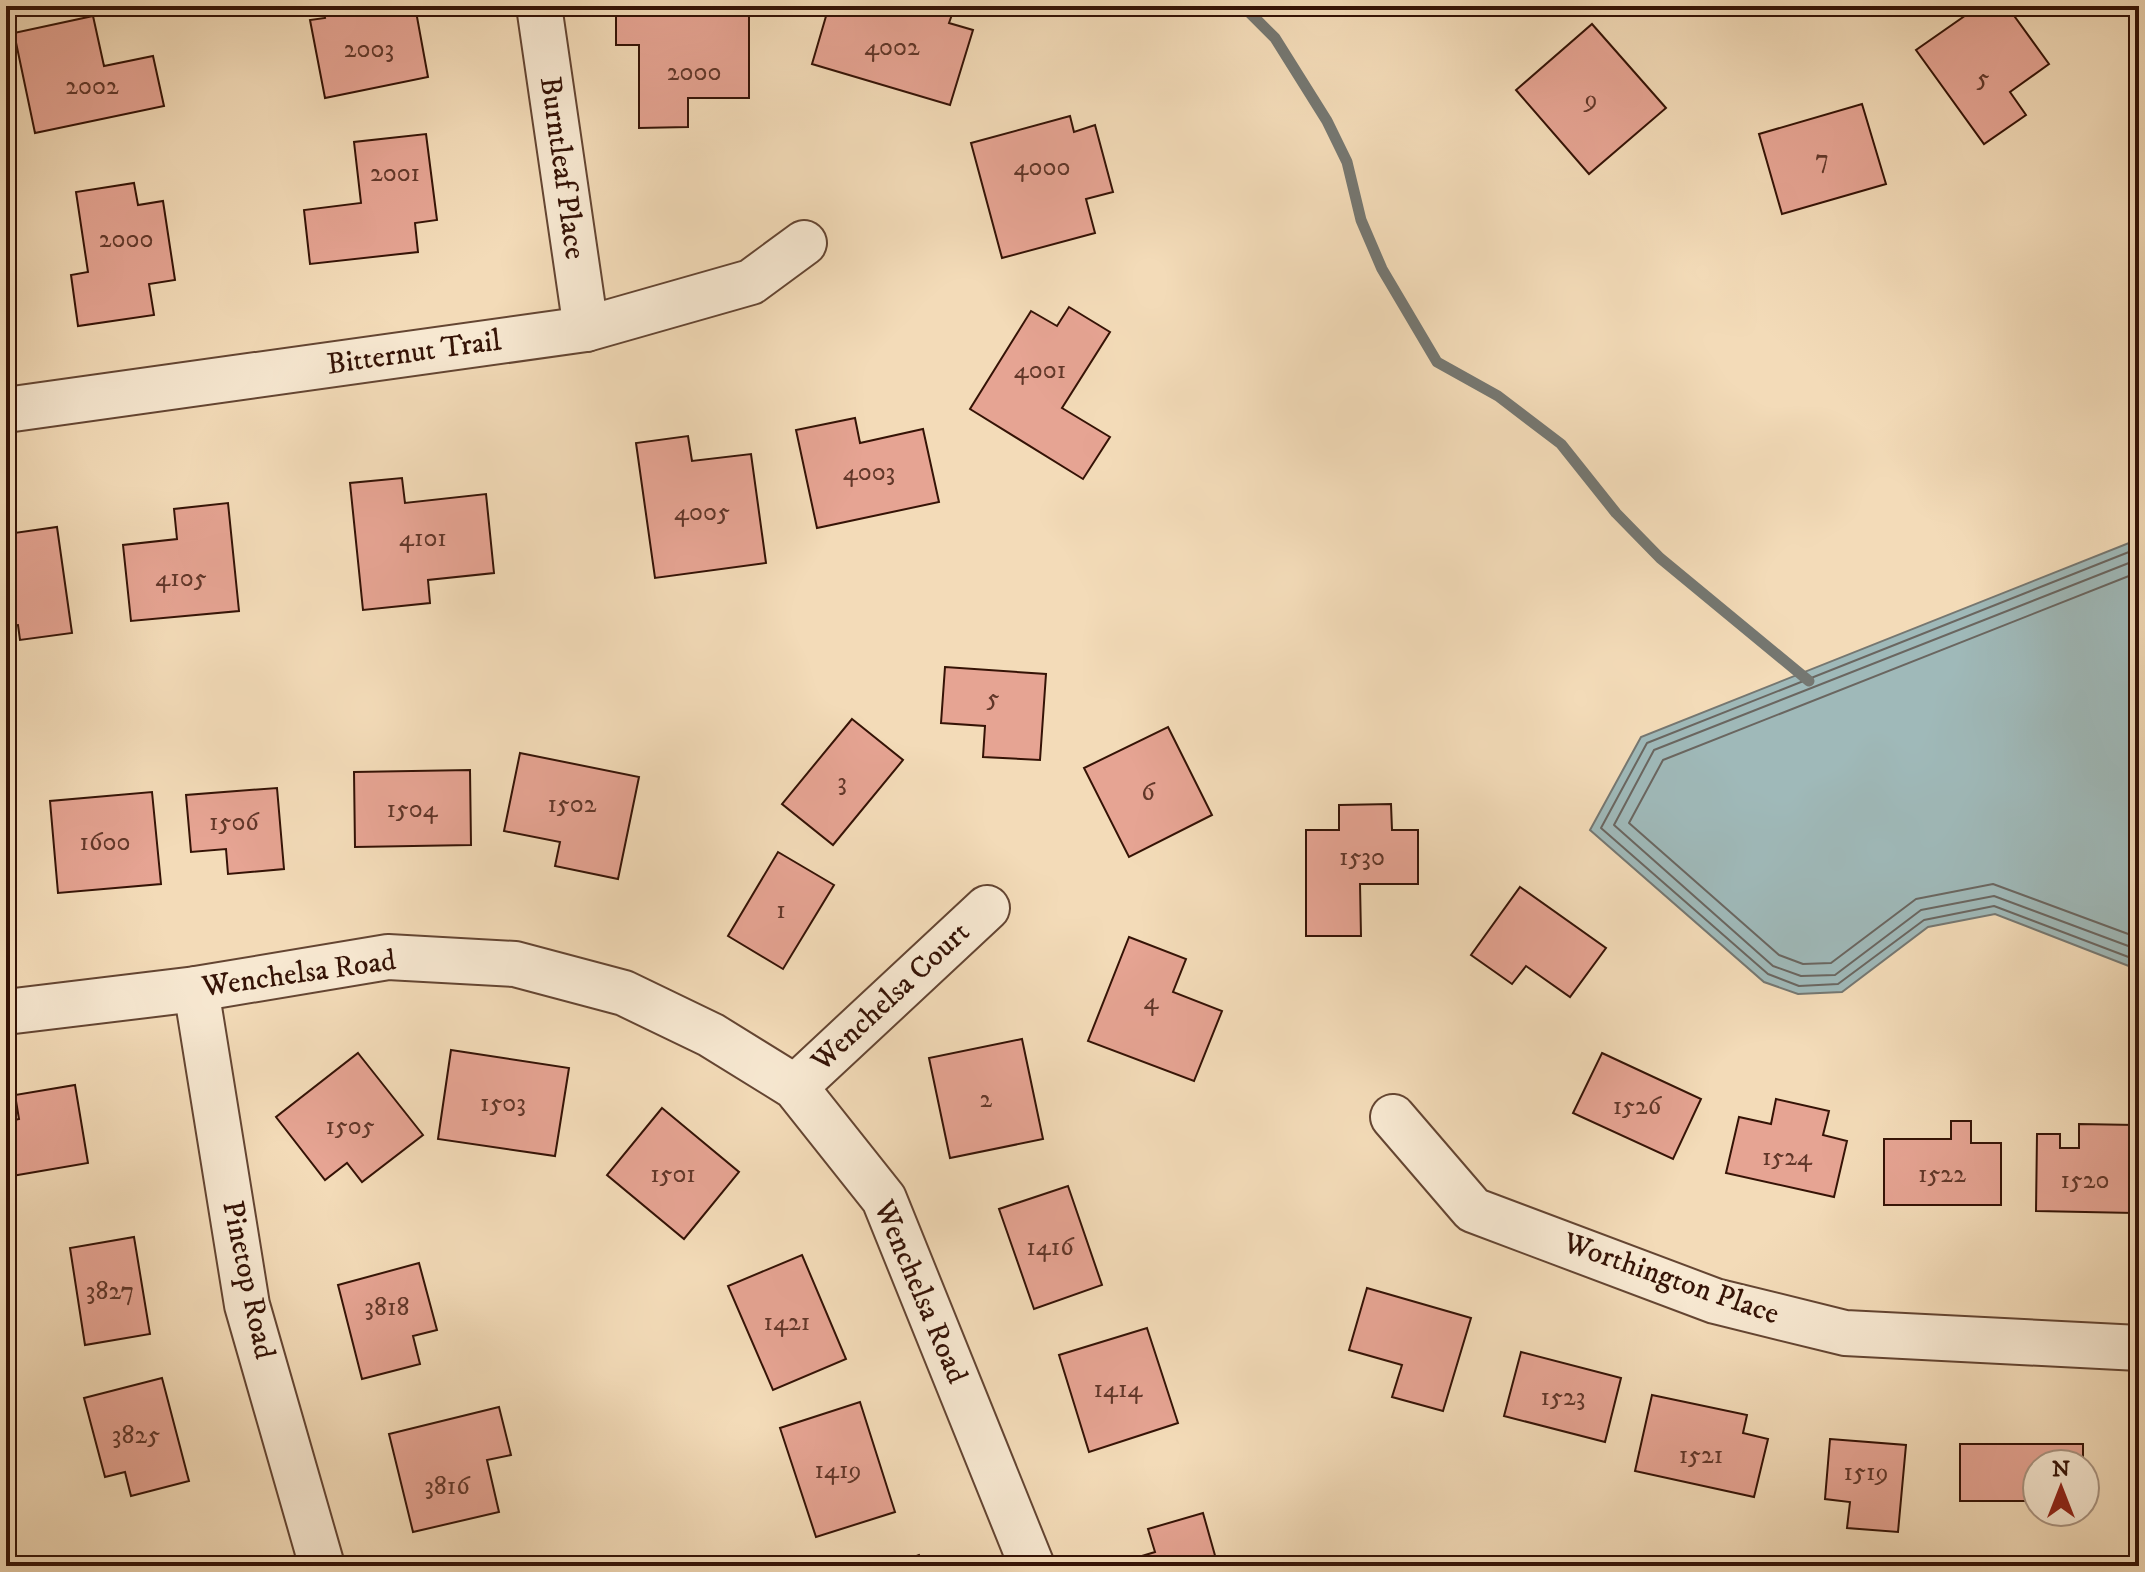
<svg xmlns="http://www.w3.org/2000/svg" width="2145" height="1572" font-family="'IM FELL DW Pica',serif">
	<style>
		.water { fill: #9fb9b9; stroke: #757771; stroke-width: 2 }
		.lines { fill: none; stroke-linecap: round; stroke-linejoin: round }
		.shore { stroke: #6a6660; stroke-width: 2 }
		.stream { stroke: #757771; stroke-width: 11 }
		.building { fill: #e6a493; stroke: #351306; stroke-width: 2 }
		.minor-casing { stroke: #644532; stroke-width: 48 }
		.minor { stroke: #f7e8d1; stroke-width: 44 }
		.labels { text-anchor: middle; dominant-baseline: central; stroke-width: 7; stroke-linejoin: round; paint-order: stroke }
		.number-label { font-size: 26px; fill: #613729 }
		.street-label { font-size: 30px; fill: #351306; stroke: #f7e8d1 }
	</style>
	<rect width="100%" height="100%" fill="#f3dbb8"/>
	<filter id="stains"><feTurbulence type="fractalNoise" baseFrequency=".0025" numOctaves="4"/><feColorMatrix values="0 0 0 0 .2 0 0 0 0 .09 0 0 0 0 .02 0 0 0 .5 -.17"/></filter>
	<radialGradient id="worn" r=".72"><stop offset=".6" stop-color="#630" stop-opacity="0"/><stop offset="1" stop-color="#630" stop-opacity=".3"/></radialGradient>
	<polygon class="water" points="2139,539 2139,970 1995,914 1928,927 1842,992 1798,994 1764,982 1590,830 1641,737"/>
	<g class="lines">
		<g class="shore">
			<polyline points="2139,548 1647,743 1601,828 1768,974 1799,986 1838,984 1924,920 1994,906 2139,961"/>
			<polyline points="2139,559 1654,750 1614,825 1773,966 1801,976 1835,975 1921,910 1994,896 2139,950"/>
			<polyline points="2139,572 1663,760 1629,823 1779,955 1803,964 1831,963 1916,899 1993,884 2139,938"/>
		</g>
		<polyline class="stream" points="1243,6 1275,38 1327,121 1347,162 1361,220 1382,269 1437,362 1498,396 1561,444 1616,513 1660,558 1809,681"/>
	</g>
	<g class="building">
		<polygon points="323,6 415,6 428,77 325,98 310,20 325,18"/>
		<polygon points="616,6 688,6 688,14 749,14 749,98 688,98 688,127 639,128 639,45 616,45"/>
		<polygon points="829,6 955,6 949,23 973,30 950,105 812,64"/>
		<polygon points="1979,6 2007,6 2049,64 2010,92 2026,115 1984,144 1916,50"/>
		<polygon points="93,16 104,66 153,56 164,106 35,133 14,33"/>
		<polygon points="1592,24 1666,108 1589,174 1516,90"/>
		<polygon points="1862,104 1886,184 1782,214 1759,134"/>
		<polygon points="1070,116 1074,132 1095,125 1113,192 1086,199 1095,233 1002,258 971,143"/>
		<polygon points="426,134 437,220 415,223 418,252 310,264 304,210 361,203 354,142"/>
		<polygon points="134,183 138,205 163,201 175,280 149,284 154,315 78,326 71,275 88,272 76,192"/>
		<polygon points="1069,307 1110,332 1062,408 1110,437 1083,479 970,409 1031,311 1057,326"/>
		<polygon points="855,418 860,443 923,429 939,502 817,528 796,430"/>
		<polygon points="688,436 692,461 751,454 766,563 655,578 636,443"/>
		<polygon points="402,478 405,503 486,494 494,573 428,580 430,603 363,610 350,483"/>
		<polygon points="228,503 239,611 131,621 123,545 177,539 174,509"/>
		<polygon points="57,527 72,633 20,640 18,625 6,626 6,561 10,561 7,534"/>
		<polygon points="945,667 1046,674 1040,760 983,757 985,726 941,723"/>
		<polygon points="852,719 903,760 833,845 782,804"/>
		<polygon points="1168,727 1212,815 1129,857 1084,768"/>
		<polygon points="520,753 639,777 618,879 555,866 560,842 504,831"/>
		<polygon points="470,770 471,845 355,847 354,772"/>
		<polygon points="277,788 284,869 228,874 226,849 191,852 186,795"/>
		<polygon points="152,792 161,884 58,893 50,801"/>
		<polygon points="1391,804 1392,830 1418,830 1418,884 1360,884 1361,936 1306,936 1306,830 1339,830 1339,805"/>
		<polygon points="778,852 834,885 783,969 728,936"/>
		<polygon points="1520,887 1606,948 1570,997 1526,966 1512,984 1471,955"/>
		<polygon points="1129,937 1186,959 1173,992 1222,1011 1194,1081 1088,1041"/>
		<polygon points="1022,1039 1043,1139 950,1158 929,1058"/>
		<polygon points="451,1050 569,1068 555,1156 438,1139"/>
		<polygon points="358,1053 423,1135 362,1182 347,1163 325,1180 276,1117"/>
		<polygon points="1602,1053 1701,1099 1673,1159 1573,1113"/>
		<polygon points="75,1085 88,1163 6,1177 6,1122 19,1119 15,1095"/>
		<polygon points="1776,1099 1829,1111 1823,1135 1847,1141 1834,1197 1726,1173 1739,1117 1771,1124"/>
		<polygon points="662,1108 739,1172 684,1239 607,1175"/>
		<polygon points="1951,1121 1971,1121 1971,1143 2001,1143 2001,1205 1884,1205 1884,1139 1951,1139"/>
		<polygon points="2079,1124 2135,1125 2134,1213 2036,1211 2037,1134 2060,1134 2060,1148 2079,1148"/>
		<polygon points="1068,1186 1102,1285 1034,1309 999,1209"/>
		<polygon points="134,1237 150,1334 85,1345 70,1248"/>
		<polygon points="802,1255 846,1359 773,1390 728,1286"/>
		<polygon points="419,1263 437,1330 413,1336 420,1364 362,1379 338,1285"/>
		<polygon points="1367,1288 1471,1318 1443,1411 1392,1397 1402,1365 1349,1350"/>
		<polygon points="1147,1328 1178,1423 1089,1452 1059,1355"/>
		<polygon points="1521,1352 1621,1378 1605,1442 1504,1416"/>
		<polygon points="162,1378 189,1481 131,1496 125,1472 105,1477 84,1398"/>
		<polygon points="1652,1395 1747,1415 1743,1433 1768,1439 1754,1497 1635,1471"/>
		<polygon points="860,1402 895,1512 816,1537 780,1428"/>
		<polygon points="499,1407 511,1455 487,1460 499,1512 413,1532 389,1434"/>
		<polygon points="1830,1439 1906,1445 1898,1532 1847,1528 1850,1502 1825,1499"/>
		<polygon points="1960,1444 2083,1444 2083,1464 2037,1464 2037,1501 1960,1501"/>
		<polygon points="1203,1513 1218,1566 1145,1566 1142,1556 1155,1552 1148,1529"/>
		<polygon points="919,1555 923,1566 889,1566"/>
		<polygon points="222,1559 224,1566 195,1566"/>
	</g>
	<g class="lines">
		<defs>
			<g id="minor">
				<polyline points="539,6 586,329"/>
				<polyline points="6,410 586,329 751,282 804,243"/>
				<polyline points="196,989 247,1305 322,1566"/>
				<polyline points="6,1012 196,989 388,957 515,964 624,993 711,1035 795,1087 884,1199 1032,1566"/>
				<polyline points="795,1087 987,908"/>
				<polyline points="1393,1117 1473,1210 1715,1301 1845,1333 2139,1348"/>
			</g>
		</defs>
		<use href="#minor" class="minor-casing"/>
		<use href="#minor" class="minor"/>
	</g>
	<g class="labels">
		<g class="number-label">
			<text x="892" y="47">4002</text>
			<text x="369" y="49">2003</text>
			<text x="694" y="72">2000</text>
			<text x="1983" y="78">5</text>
			<text x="92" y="86">2002</text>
			<text x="1591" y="99">9</text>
			<text x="1822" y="159">7</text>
			<text x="1042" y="167">4000</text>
			<text x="395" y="173">2001</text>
			<text x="126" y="239">2000</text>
			<text x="1040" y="370">4001</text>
			<text x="869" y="472">4003</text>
			<text x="702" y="512">4005</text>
			<text x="423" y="538">4101</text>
			<text x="181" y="578">4105</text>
			<text x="993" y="698">5</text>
			<text x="842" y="782">3</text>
			<text x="1148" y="792">6</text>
			<text x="572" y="804">1502</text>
			<text x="412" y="809">1504</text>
			<text x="234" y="822">1506</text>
			<text x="105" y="842">1600</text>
			<text x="1362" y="857">1530</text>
			<text x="781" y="910">1</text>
			<text x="1151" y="1001">4</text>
			<text x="986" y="1099">2</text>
			<text x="503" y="1103">1503</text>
			<text x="1637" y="1106">1526</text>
			<text x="350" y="1126">1505</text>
			<text x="1787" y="1157">1524</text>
			<text x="673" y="1174">1501</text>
			<text x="1942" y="1174">1522</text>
			<text x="2085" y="1180">1520</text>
			<text x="1050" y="1247">1416</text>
			<text x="110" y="1291">3827</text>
			<text x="387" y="1307">3818</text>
			<text x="787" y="1322">1421</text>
			<text x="1118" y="1389">1414</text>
			<text x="1563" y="1397">1523</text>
			<text x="136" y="1435">3825</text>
			<text x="1701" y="1455">1521</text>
			<text x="838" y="1470">1419</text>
			<text x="1866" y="1472">1519</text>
			<text x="447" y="1486">3816</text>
		</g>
		<g class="street-label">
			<text transform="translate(562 168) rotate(82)">Burntleaf Place</text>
			<text transform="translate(414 353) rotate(-8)">Bitternut Trail</text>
			<text transform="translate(299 974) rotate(-8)">Wenchelsa Road</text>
			<text transform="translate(891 997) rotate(-43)">Wenchelsa Court</text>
			<text transform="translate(1671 1279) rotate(19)">Worthington Place</text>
			<text transform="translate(248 1280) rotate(78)">Pinetop Road</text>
			<text transform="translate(920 1292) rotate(67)">Wenchelsa Road</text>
		</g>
	</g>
	<rect width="2145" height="1572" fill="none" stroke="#f3dbb8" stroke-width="32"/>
	<rect x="8" y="8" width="2129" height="1556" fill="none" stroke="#351306" stroke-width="4"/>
	<rect x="16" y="16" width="2113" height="1540" fill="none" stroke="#351306" stroke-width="2"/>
	<g transform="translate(2061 1488)"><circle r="38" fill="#f7e8d1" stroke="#a99380" stroke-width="2"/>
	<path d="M0-6L14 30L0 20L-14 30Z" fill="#8f2418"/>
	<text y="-12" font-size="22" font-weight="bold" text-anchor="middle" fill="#351306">N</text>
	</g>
	<rect width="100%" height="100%" filter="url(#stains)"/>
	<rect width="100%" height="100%" fill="url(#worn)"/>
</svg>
